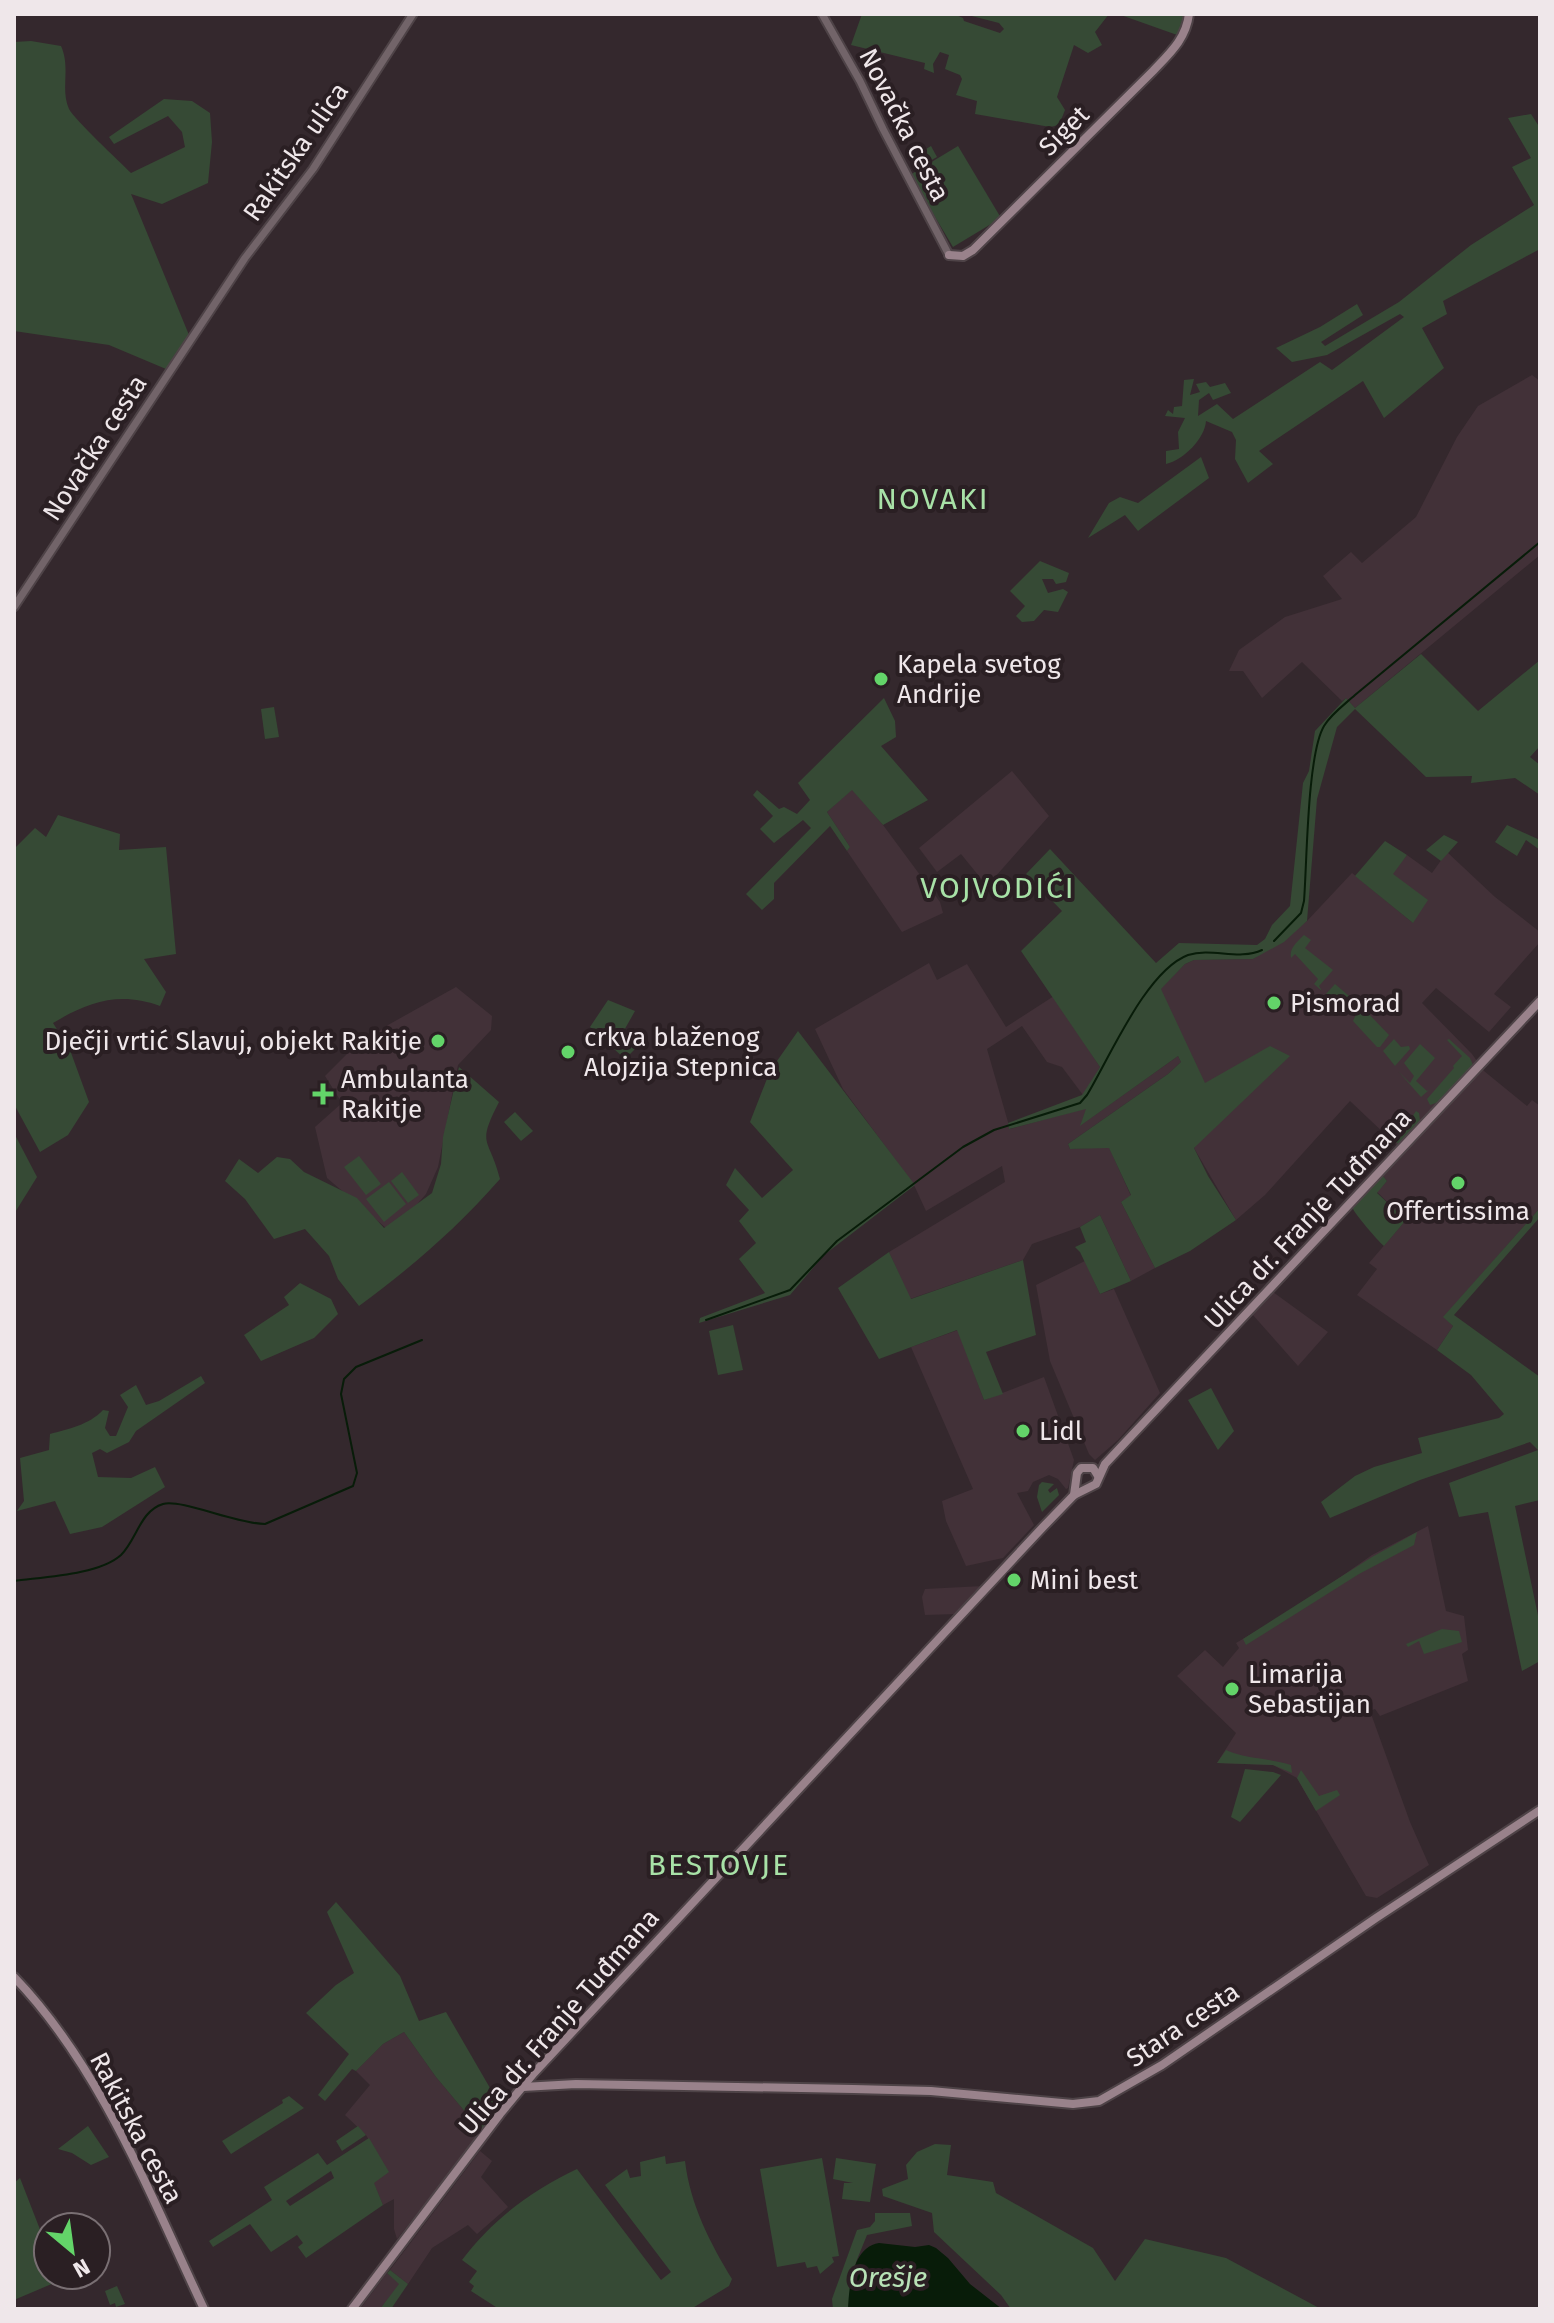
<svg xmlns="http://www.w3.org/2000/svg" width="1554" height="2323" font-family="'Fira Sans',sans-serif">
	<style>
		.built { fill: #423138 }
		.green { fill: #364a35; fill-rule: evenodd }
		.water { fill: #081c09 }
		.lines { fill: none; stroke-linecap: round; stroke-linejoin: round }
		.stream { stroke: #081c09; stroke-width: 2 }
		.tertiary-casing { stroke: #4e4347; stroke-width: 11 }
		.secondary-casing { stroke: #4e4347; stroke-width: 12 }
		.tertiary { stroke: #726469; stroke-width: 7 }
		.secondary { stroke: #99828b; stroke-width: 8 }
		.poi-dot { fill: #63d469; stroke: #2a1f23; stroke-width: 3 }
		.labels { text-anchor: middle; dominant-baseline: central; stroke-width: 8; stroke-linejoin: round; paint-order: stroke }
		.street-label { font-size: 26px; fill: #efe7ea; stroke: #2a1f23 }
		.poi-label { font-size: 26px; fill: #efe7ea; stroke: #2a1f23; text-anchor: start }
		.water-label { font-size: 28px; font-style: italic; fill: #b8e2b7; stroke: #2a1f23 }
		.quarter-label { font-size: 30px; letter-spacing: 2px; fill: #a8e2a7; stroke: #2a1f23 }
	</style>
	<rect width="100%" height="100%" fill="#34282d"/>
	<g class="built">
		<polygon points="1532,375 1540,381 1540,555 1355,708 1346,698 1342,701 1302,662 1262,698 1243,671 1229,671 1239,650 1285,617 1342,599 1323,576 1351,552 1362,563 1416,517 1457,437 1478,406"/>
		<polygon points="1012,771 1049,816 987,886 961,854 937,872 919,848"/>
		<polygon points="852,789 883,825 940,902 943,913 902,932 847,851 850,847 827,812"/>
		<polygon points="1447,852 1495,897 1540,932 1540,942 1494,994 1511,1007 1489,1032 1436,988 1422,1003 1472,1054 1484,1071 1527,1106 1532,1100 1540,1106 1540,1208 1444,1317 1453,1326 1437,1350 1357,1295 1377,1269 1369,1263 1406,1220 1377,1192 1387,1181 1383,1176 1405,1153 1350,1101 1265,1195 1236,1220 1194,1148 1219,1116 1160,989 1185,964 1194,960 1253,959 1307,921 1352,873 1413,923 1392,873 1407,855 1432,873"/>
		<polygon points="929,963 937,980 967,964 1006,1027 1054,996 1100,1067 1083,1095 1062,1067 1047,1062 1022,1026 987,1049 1010,1129 1087,1108 1081,1125 1178,1056 1181,1062 1168,1074 1068,1144 1070,1149 1109,1147 1131,1196 1121,1202 1155,1268 1131,1281 1100,1215 1080,1227 1032,1244 1023,1260 910,1299 889,1252 1005,1182 1002,1166 926,1211 914,1185 843,1089 815,1029"/>
		<polygon points="456,987 492,1016 491,1030 458,1065 438,1167 426,1194 392,1233 327,1178 315,1127 342,1103 325,1076 347,1054 388,1025"/>
		<polygon points="1085,1261 1100,1294 1114,1289 1160,1393 1118,1440 1095,1460 1089,1454 1050,1361 1036,1285"/>
		<polygon points="1273,1292 1328,1332 1298,1366 1252,1314"/>
		<polygon points="958,1330 984,1400 1044,1377 1074,1460 1068,1488 1066,1489 1058,1479 1049,1475 1033,1482 1028,1491 1017,1493 1034,1525 1003,1558 966,1566 946,1521 942,1501 973,1489 911,1347"/>
		<polygon points="1428,1526 1446,1611 1464,1616 1468,1650 1462,1654 1468,1681 1380,1716 1375,1709 1370,1711 1410,1822 1429,1865 1377,1898 1366,1896 1297,1778 1273,1765 1217,1763 1236,1733 1177,1676 1205,1650 1223,1667 1239,1648 1236,1643 1302,1604 1372,1555"/>
		<polygon points="983,1586 957,1614 925,1615 922,1597 925,1589"/>
		<polygon points="404,2032 436,2077 482,2132 397,2239 394,2229 394,2199 383,2205 373,2182 388,2172 366,2135 345,2115 370,2085 356,2071 383,2044"/>
		<polygon points="480,2151 492,2161 481,2177 508,2207 477,2234 468,2225 432,2248 408,2284 390,2270"/>
		<polygon points="387,2273 400,2284 380,2309 360,2309"/>
	</g>
	<g class="green">
		<polygon points="862,14 954,14 963,18 964,21 1000,33 1004,29 999,23 964,14 1109,14 1095,32 1102,45 1088,53 1074,45 1057,97 1065,110 1059,125 1050,127 975,114 977,101 956,95 962,79 960,75 945,69 949,55 940,52 933,64 934,73 924,69 925,63 851,45"/>
		<polygon points="1118,14 1184,14 1180,36"/>
		<path d="M31,41L61,46C71,68 60,89 69,109C75,120 119,161 131,173L185,147L182,132L168,116L114,144L109,137L164,99L192,101L210,113L212,142L208,183L162,204L131,194L189,335L166,369L109,345L14,331V42Z"/>
		<path d="M1531,114L1540,128V249L1443,301L1447,314L1422,328L1444,368L1384,418L1363,381L1259,451L1273,464L1248,483L1235,459L1236,440L1232,432L1206,421C1205,438 1184,460 1166,464V451L1179,449L1178,432L1185,418L1165,416L1168,410L1173,414L1174,407L1182,406L1184,380L1194,379L1190,395L1200,392L1196,384L1206,382L1210,387L1225,383L1231,393L1213,400L1209,393L1199,400L1198,416L1217,404L1233,419L1320,362L1332,370L1404,317L1400,314L1327,355L1292,362L1276,348L1320,327L1357,304L1363,315L1321,342L1325,346L1399,302L1471,245L1534,205L1512,167L1531,158L1508,118Z"/>
		<polygon points="931,146 937,157 917,168 911,158"/>
		<polygon points="958,146 1001,218 953,247 910,175"/>
		<polygon points="1201,457 1209,478 1143,527 1138,531 1125,515 1088,538 1109,503 1120,497 1138,503"/>
		<polygon points="1040,561 1069,573 1066,582 1056,584 1053,579 1042,579 1048,593 1063,589 1068,592 1058,612 1044,610 1034,621 1022,622 1016,616 1025,606 1010,591"/>
		<polygon points="1421,654 1478,711 1540,660 1540,746 1530,757 1540,765 1540,795 1515,778 1471,783 1472,776 1426,777 1355,709 1337,727 1317,799 1307,921 1284,942 1253,959 1194,960 1185,964 1161,989 1205,1083 1270,1046 1290,1056 1194,1148 1208,1176 1236,1220 1190,1251 1155,1268 1121,1202 1131,1195 1109,1148 1070,1149 1068,1144 1168,1074 1181,1062 1178,1056 1080,1126 1086,1109 1009,1129 1008,1123 1082,1095 1100,1067 1021,951 1062,911 1026,874 1050,849 1156,963 1179,943 1257,945 1265,939 1272,925 1290,906 1303,783 1309,771 1315,731 1346,698 1355,708"/>
		<polygon points="884,698 895,721 896,737 881,746 928,800 883,825 852,790 827,812 850,847 847,851 830,826 774,883 774,899 762,910 746,894 811,828 803,820 774,843 760,829 773,816 753,795 757,790 779,809 784,807 797,814 810,800 798,783"/>
		<polygon points="274,707 279,737 265,739 261,709"/>
		<path d="M58,815L120,834L119,850L166,847L176,954L144,959L166,992L160,1006C119,991 88,1002 53,1023L70,1050L89,1102L68,1135L40,1152L14,1104V849L35,828L46,837Z"/>
		<polygon points="1507,825 1540,840 1540,850 1526,840 1517,856 1495,842"/>
		<polygon points="1444,835 1458,842 1441,861 1426,850"/>
		<polygon points="1385,841 1407,855 1393,874 1428,900 1413,923 1355,876"/>
		<path d="M1304,935L1311,940L1305,948L1333,970L1319,986L1322,991L1314,984L1318,979L1295,954L1291,958C1289,948 1297,942 1304,935Z"/>
		<polygon points="1335,984 1356,1002 1349,1010 1338,1009 1325,995"/>
		<polygon points="608,1000 635,1011 622,1034 636,1048 625,1059 590,1027"/>
		<polygon points="1359,1008 1364,1009 1389,1035 1380,1047 1377,1047 1353,1021"/>
		<polygon points="798,1031 915,1185 824,1255 790,1295 699,1323 700,1318 765,1293 739,1259 756,1243 739,1221 749,1210 726,1185 735,1168 762,1198 793,1170 750,1122 770,1071"/>
		<polygon points="1394,1039 1401,1047 1409,1046 1410,1049 1395,1066 1383,1051"/>
		<polygon points="1449,1039 1470,1058 1473,1065 1439,1102 1430,1105 1427,1099 1454,1068 1453,1066 1462,1056 1447,1040"/>
		<polygon points="1420,1044 1435,1058 1416,1081 1427,1091 1430,1089 1421,1097 1398,1071 1410,1083 1414,1076 1404,1063"/>
		<path d="M459,1067L499,1102C476,1147 489,1136 500,1179C455,1230 413,1266 359,1306L338,1279L329,1256L305,1229L274,1239L245,1199L225,1181L239,1159L258,1173L277,1157L290,1159L304,1172L357,1198L384,1228L432,1193L441,1164L443,1137Z"/>
		<polygon points="1416,1111 1419,1113 1420,1121 1400,1145 1392,1139 1407,1125"/>
		<polygon points="515,1112 533,1131 521,1141 504,1122"/>
		<polygon points="14,1133 37,1177 14,1214"/>
		<polygon points="359,1156 381,1184 366,1195 344,1167"/>
		<polygon points="402,1172 419,1195 408,1203 391,1181"/>
		<path d="M1383,1176L1387,1181L1377,1193L1406,1220L1384,1246C1378,1241 1354,1213 1352,1207Z"/>
		<polygon points="389,1182 406,1204 384,1222 366,1199"/>
		<polygon points="1540,1208 1540,1217 1454,1315 1540,1377 1540,1500 1515,1506 1540,1625 1540,1661 1522,1671 1488,1512 1459,1517 1449,1483 1538,1450 1530,1442 1420,1480 1330,1518 1321,1502 1355,1476 1374,1467 1422,1453 1418,1438 1499,1418 1504,1414 1471,1375 1437,1350 1453,1326 1443,1317"/>
		<polygon points="1100,1215 1131,1281 1100,1294 1080,1252 1075,1247 1086,1242 1080,1227"/>
		<polygon points="889,1252 911,1299 1023,1260 1036,1335 986,1352 1003,1394 984,1400 957,1330 879,1359 838,1288"/>
		<polygon points="300,1283 331,1299 338,1314 314,1338 261,1361 244,1335 289,1305 284,1297"/>
		<polygon points="733,1325 743,1370 718,1375 709,1331"/>
		<path d="M201,1376L205,1383L136,1431L129,1442L107,1453L100,1449L92,1453L98,1477L131,1478L155,1467L165,1487L102,1527L70,1534L55,1501L17,1511L24,1501L20,1458L49,1450L50,1434C68,1429 89,1425 103,1410L109,1411L105,1428L110,1436H116L128,1407L120,1395L136,1385L146,1405L159,1401Z"/>
		<polygon points="1211,1388 1234,1431 1218,1450 1188,1400"/>
		<polygon points="1042,1482 1054,1484 1048,1490 1050,1493 1057,1488 1059,1495 1042,1512 1037,1497 1039,1485"/>
		<polygon points="1417,1532 1414,1545 1359,1574 1246,1645 1243,1639 1372,1557"/>
		<polygon points="1442,1629 1459,1631 1462,1642 1424,1654 1419,1641 1408,1647 1406,1644"/>
		<path d="M1226,1750C1246,1759 1269,1758 1291,1765L1292,1773L1273,1765L1217,1763Z"/>
		<polygon points="1245,1769 1273,1772 1281,1775 1240,1822 1231,1817"/>
		<polygon points="1301,1770 1319,1796 1337,1790 1340,1795 1316,1811 1297,1778"/>
		<polygon points="336,1902 400,1976 419,2021 446,2012 501,2107 482,2132 436,2077 404,2032 383,2044 356,2071 352,2069 325,2101 318,2095 349,2054 306,2013 336,1985 354,1973 327,1912"/>
		<polygon points="289,2096 304,2108 231,2154 222,2141 283,2103 282,2100"/>
		<polygon points="88,2126 109,2157 91,2165 72,2153 58,2149"/>
		<polygon points="358,2126 366,2135 342,2151 336,2141"/>
		<path d="M369,2138L389,2172L374,2183L383,2205L306,2258L298,2247L303,2243L297,2235L271,2252L250,2224L213,2247L209,2241L272,2200L264,2187L318,2153L327,2165ZM331,2171L334,2178L290,2206L286,2201Z"/>
		<polygon points="935,2144 951,2145 947,2175 993,2182 996,2193 1093,2248 1115,2281 1145,2239 1226,2258 1321,2309 1011,2309 1001,2295 934,2232 932,2213 883,2196 882,2189 908,2179 906,2165 917,2152"/>
		<path d="M665,2156L666,2164L685,2161C690,2204 710,2243 732,2279L729,2286L691,2309H499L471,2291L474,2286L469,2282L477,2271L462,2260C492,2220 532,2190 577,2169L661,2280L671,2272L605,2185L627,2169L630,2178L641,2176L640,2162Z"/>
		<polygon points="822,2158 839,2256 832,2257 834,2262 820,2274 817,2266 807,2268 805,2262 777,2267 760,2169"/>
		<polygon points="836,2158 876,2164 870,2202 842,2199 844,2183 853,2183 833,2179"/>
		<polygon points="20,2178 48,2250 48,2275 59,2275 61,2280 14,2300 14,2183"/>
		<polygon points="875,2213 910,2213 912,2226 867,2235 856,2262 848,2309 833,2309 832,2299 857,2230 870,2227 875,2221"/>
		<polygon points="390,2270 408,2284 391,2309 380,2309 399,2284 387,2273"/>
		<polygon points="117,2286 125,2304 116,2307 115,2303 110,2305 105,2291"/>
	</g>
	<path class="water" d="M879,2243L915,2247L929,2245L936,2248L948,2258L970,2284L1002,2309H848C849,2287 852,2247 879,2243Z"/>
	<g class="lines">
		<g class="stream">
			<path d="M1274,941L1301,913L1304,901C1307,864 1307,755 1324,726C1331,714 1344,705 1355,695L1540,542"/>
			<path d="M706,1320L790,1290L837,1241L963,1147L994,1130L1080,1103L1087,1095C1110,1057 1146,971 1188,955C1212,947 1239,961 1262,950"/>
			<path d="M14,1581C43,1577 99,1575 121,1555C137,1539 140,1511 163,1504C182,1499 237,1524 265,1524L353,1486L357,1473L341,1394L344,1379L356,1367L422,1340"/>
		</g>
		<defs>
			<g id="tertiary">
				<polyline points="822,14 860,81 883,129 949,255"/>
				<polyline points="14,607 245,258 313,169 413,14"/>
			</g>
			<g id="secondary">
				<path d="M949,255L963,256L973,250L1153,71C1170,53 1186,39 1189,14"/>
				<polyline points="1074,1495 1077,1473 1081,1468 1093,1468 1098,1476"/>
				<path d="M14,1977C101,2067 151,2197 204,2309"/>
				<polyline points="523,2087 576,2084 853,2089 931,2091 1073,2104 1099,2101 1162,2065 1376,1918 1540,1810"/>
				<polyline points="352,2309 500,2114 534,2073 1043,1527 1074,1495 1096,1484 1105,1464 1540,1001"/>
			</g>
		</defs>
		<use href="#tertiary" class="tertiary-casing"/>
		<use href="#secondary" class="secondary-casing"/>
		<use href="#tertiary" class="tertiary"/>
		<use href="#secondary" class="secondary"/>
	</g>
	<g class="poi-dot">
		<circle cx="881" cy="679" r="8"/>
		<circle cx="1274" cy="1003" r="8"/>
		<circle cx="438" cy="1041" r="8"/>
		<circle cx="568" cy="1052" r="8"/>
		<path d="M319 1082h8v8h8v8h-8v8h-8v-8h-8v-8h8z"/>
		<circle cx="1458" cy="1183" r="8"/>
		<circle cx="1023" cy="1431" r="8"/>
		<circle cx="1014" cy="1580" r="8"/>
		<circle cx="1232" cy="1689" r="8"/>
	</g>
	<g class="labels">
		<g class="street-label">
			<text transform="translate(904 125) rotate(63)">Novačka cesta</text>
			<text transform="translate(1064 131) rotate(-45)">Siget</text>
			<text transform="translate(296 152) rotate(-55)">Rakitska ulica</text>
			<text transform="translate(95 448) rotate(-57)">Novačka cesta</text>
			<text transform="translate(1308 1219) rotate(-47)">Ulica dr. Franje Tuđmana</text>
			<text transform="translate(559 2022) rotate(-49)">Ulica dr. Franje Tuđmana</text>
			<text transform="translate(1183 2025) rotate(-34)">Stara cesta</text>
			<text transform="translate(136 2128) rotate(62)">Rakitska cesta</text>
		</g>
		<g class="poi-label">
			<text x="897" y="664">Kapela svetog<tspan x="897" dy="30">Andrije</tspan></text>
			<text x="1290" y="1003">Pismorad</text>
			<text x="584" y="1037">crkva blaženog<tspan x="584" dy="30">Alojzija Stepnica</tspan></text>
			<text x="422" y="1041" text-anchor="end">Dječji vrtić Slavuj, objekt Rakitje</text>
			<text x="341" y="1079">Ambulanta<tspan x="341" dy="30">Rakitje</tspan></text>
			<text x="1458" y="1211" text-anchor="middle">Offertissima</text>
			<text x="1039" y="1431">Lidl</text>
			<text x="1030" y="1580">Mini best</text>
			<text x="1248" y="1674">Limarija<tspan x="1248" dy="30">Sebastijan</tspan></text>
		</g>
		<g class="water-label">
			<text x="888" y="2277">Orešje</text>
		</g>
		<g class="quarter-label">
			<text x="933" y="499">NOVAKI</text>
			<text x="998" y="888">VOJVODIĆI</text>
			<text x="719" y="1865">BESTOVJE</text>
		</g>
	</g>
	<rect width="1554" height="2323" fill="none" stroke="#efe7ea" stroke-width="32"/>
	<g transform="translate(72 2251) rotate(151)"><circle r="38" fill="#2a1f23" stroke="#796f73" stroke-width="2"/>
	<path d="M0-6L14 30L0 20L-14 30Z" fill="#63d469"/>
	<text y="-12" font-size="22" font-weight="bold" text-anchor="middle" fill="#efe7ea">N</text>
	</g>
</svg>
